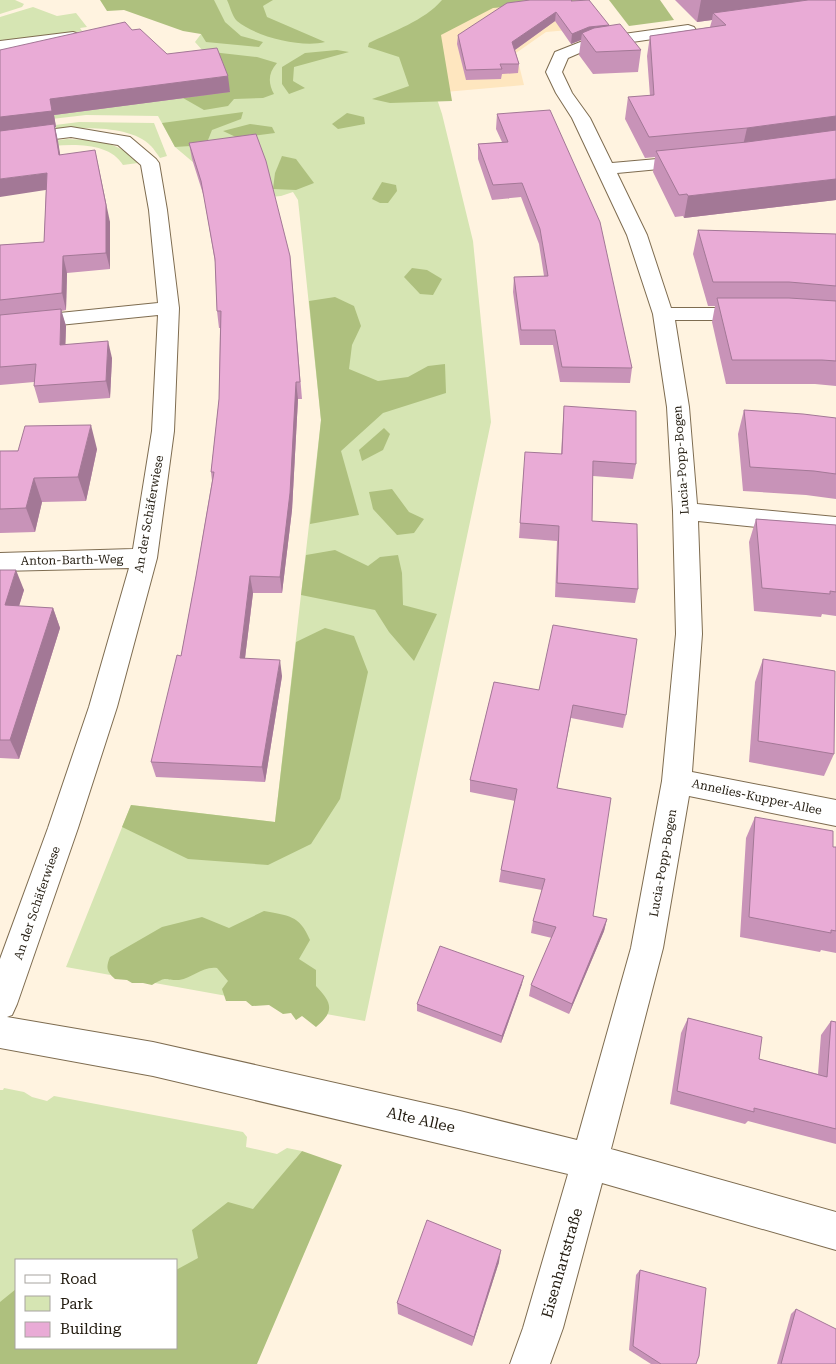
<svg xmlns="http://www.w3.org/2000/svg" width="836" height="1364" font-family="'Roboto Serif',serif">
	<style>
		.built { fill: #fee6bf }
		.green { fill: #d6e5b3; fill-rule: evenodd }
		.forest { fill: #aec07e }
		.lines { fill: none; stroke-linecap: round; stroke-linejoin: round }
		.minor-casing { stroke: #7e6c50; stroke-width: 2 }
		.minor { fill: #fff; fill-rule: evenodd }
		.wall { fill: #c893b8 }
		.shaded-wall { fill: #a37896 }
		.building { fill: #e9abd6; stroke: #a37896 }
		.labels { text-anchor: middle; dominant-baseline: central; stroke-width: 4; stroke-linejoin: round; paint-order: stroke }
		.street-label { font-size: 12px; fill: #221b0f; stroke: #fff }
		.near-street-label { font-size: 15px; fill: #221b0f; stroke: #fff }
	</style>
	<rect width="100%" height="100%" fill="#fff3e0"/>
	<polygon class="built" points="513,0 604,27 546,32 516,53 524,85 445,92 430,31"/>
	<g class="green">
		<polygon points="0,0 15,0 24,4 22,7 0,14"/>
		<polygon points="197,0 459,0 415,33 442,114 473,241 491,422 365,1021 66,967 131,805 275,822 321,420 298,200 293,192 281,196 238,200 175,147 158,116 86,115 0,125 0,122 203,51 195,42 201,34"/>
		<polygon points="33,7 57,16 76,13 87,27 80,28 82,31 46,38 0,44 0,17"/>
		<path d="M79,122L154,123L167,156L160,158C157,154 154,149 151,146C122,116 37,132 0,137V132Z"/>
		<path d="M67,139C94,140 120,141 138,163L123,165C104,133 39,148 8,152V148Z"/>
		<path d="M4,1088L24,1092L32,1097L47,1101L54,1096L243,1132L247,1137L246,1147L277,1154L287,1148L302,1151L296,1158L203,1364H0V1090H3ZM16,1260H176V1348H16Z"/>
	</g>
	<g class="forest">
		<polygon points="100,0 214,0 225,22 241,36 263,42 259,47 206,42 201,34 183,31 124,10 107,11"/>
		<path d="M227,0H273L263,6L267,17L325,42C302,48 256,37 237,21C232,16 230,6 227,0Z"/>
		<path d="M442,0H587L493,8L441,35L452,101L390,103L372,99L409,86L399,57L368,47L369,43C393,31 424,21 442,0Z"/>
		<polygon points="609,0 660,0 674,20 629,26"/>
		<polygon points="337,50 349,52 294,67 293,81 305,88 289,94 282,84 282,67 305,53"/>
		<path d="M203,51L257,57L277,63C268,73 268,83 274,94L263,98L234,99L228,106L204,110L183,98L230,91Z"/>
		<polygon points="243,112 241,119 212,130 206,145 175,147 162,123"/>
		<polygon points="347,113 364,117 365,124 338,129 332,124"/>
		<polygon points="250,124 272,127 275,133 238,138 223,131"/>
		<polygon points="282,156 296,159 314,183 296,190 273,189 275,173"/>
		<polygon points="382,182 396,185 397,191 388,203 380,203 372,199"/>
		<polygon points="412,268 427,270 442,279 433,295 420,294 404,277"/>
		<polygon points="335,297 354,306 361,326 352,345 349,369 378,381 408,377 428,366 445,364 446,393 383,413 341,451 359,515 310,524 321,420 309,301"/>
		<polygon points="384,428 390,434 383,450 362,461 359,450"/>
		<polygon points="392,489 409,512 424,519 414,533 397,535 373,509 369,492"/>
		<polygon points="335,550 368,566 380,557 398,555 402,573 403,605 437,614 414,661 389,632 375,610 301,595 306,555"/>
		<polygon points="325,628 354,636 368,672 340,799 311,844 268,865 188,859 122,827 131,805 275,822 296,642"/>
		<path d="M264,911C288,916 299,914 310,940L299,959L316,970V986C332,1003 335,1011 316,1027L302,1016L296,1020L291,1013L283,1014L269,1005L252,1006L246,1001H226L222,989L228,981L217,968C202,966 193,978 179,980C163,981 169,975 152,985L143,983H132L127,980L115,979C106,971 106,967 110,957L162,927L202,917L229,928Z"/>
		<polygon points="302,1151 342,1165 257,1364 0,1364 0,1302 16,1289 16,1348 176,1348 176,1270 198,1258 192,1230 228,1202 253,1209"/>
	</g>
	<g class="lines">
		<defs>
			<g id="minor">
				<polygon points="688,25 694,27 696,30 694,33 591,48 568,58 562,72 572,93 590,118 612,163 691,156 697,157 700,161 697,165 691,166 617,173 647,235 671,308 750,308 757,310 760,314 757,318 750,320 675,320 689,407 697,504 836,517 836,535 698,521 702,634 692,772 836,800 836,826 689,796 663,948 611,1149 836,1212 836,1250 602,1183 563,1328 550,1364 510,1364 523,1328 568,1174 153,1076 0,1048 0,959 48,828 89,707 129,568 0,571 0,553 133,549 152,431 158,315 0,331 0,319 158,303 149,210 141,165 118,145 71,137 0,146 0,136 71,127 130,137 156,159 159,163 167,210 179,308 174,431 157,558 117,707 78,828 17,1004 12,1015 7,1017 153,1042 460,1111 577,1140 631,948 662,781 676,634 673,511 667,407 653,314 627,235 572,118 556,93 546,72 555,52 588,39"/>
				<polygon points="73,32 79,34 81,37 79,40 0,51 0,41"/>
			</g>
		</defs>
		<use href="#minor" class="minor-casing"/>
		<use href="#minor" class="minor"/>
	</g>
	<g class="wall">
		<polygon points="582,0 609,25 609,26 641,50 638,72 593,74 579,55 581,40 571,44 555,21 515,50 519,64 518,73 502,74 501,79 466,80 457,44 458,35"/>
		<polygon points="675,0 836,0 836,200 684,218 683,216 675,217 653,172 655,157 645,158 625,119 628,97 650,96 647,56 650,36 710,27 712,20 697,22"/>
		<polygon points="132,30 167,54 230,92 54,115 56,127 55,127 60,155 110,222 110,269 67,273 66,310 61,311 66,326 65,344 112,358 110,398 39,403 34,386 34,382 0,385 0,245 44,242 46,190 0,50"/>
		<polygon points="497,114 632,368 630,383 560,382 553,345 520,345 513,292 514,277 544,276 539,244 521,197 492,200 478,159 478,144 502,142 496,129"/>
		<polygon points="189,143 290,256 302,399 298,399 292,510 282,593 253,593 245,658 282,676 265,782 156,777 151,762 181,656 196,576 212,481 211,472 219,399 220,328 219,328 217,311 215,262 204,197 192,159"/>
		<polygon points="698,230 836,234 836,386 815,384 726,384 712,322 715,306 708,306 693,254"/>
		<polygon points="564,406 636,464 633,479 593,476 592,521 638,589 635,603 555,597 557,541 519,538 524,467 561,454 563,421"/>
		<polygon points="744,410 836,418 836,499 806,495 743,491 738,434"/>
		<polygon points="97,449 86,501 42,502 35,532 0,533 0,451"/>
		<polygon points="756,519 836,525 836,616 822,614 821,617 754,611 749,542"/>
		<polygon points="0,570 24,590 19,606 53,608 60,628 19,759 0,758"/>
		<polygon points="763,659 834,754 824,776 749,762 755,682"/>
		<polygon points="494,682 626,715 623,728 571,718 557,788 593,916 607,919 604,931 569,1014 529,996 531,985 552,938 531,933 533,921 542,890 499,882 501,870 515,801 470,792 470,780"/>
		<polygon points="755,817 833,847 836,847 836,953 821,950 820,952 740,937 746,838"/>
		<polygon points="522,984 501,1043 417,1011 417,1004"/>
		<polygon points="688,1018 759,1059 818,1074 821,1035 831,1021 836,1022 836,1144 748,1121 745,1124 670,1104 681,1033"/>
		<polygon points="499,1262 472,1346 398,1314 397,1303"/>
		<polygon points="640,1270 696,1364 651,1364 629,1350 636,1275"/>
		<polygon points="796,1309 836,1364 777,1364 791,1314"/>
	</g>
	<g class="shaded-wall">
		<polygon points="701,0 830,0 713,13 712,20 697,22"/>
		<polygon points="556,12 555,21 512,52 512,42"/>
		<polygon points="609,25 608,34 582,33 581,40 571,44 572,34 589,27"/>
		<polygon points="228,76 230,92 54,115 56,127 55,127 58,141 63,172 0,134 0,117 50,99"/>
		<polygon points="836,116 836,136 742,150 747,128"/>
		<polygon points="95,150 110,222 110,269 106,253"/>
		<polygon points="47,173 52,189 0,197 0,179"/>
		<polygon points="836,179 836,200 684,218 688,196"/>
		<polygon points="63,256 67,273 66,310 62,293"/>
		<polygon points="61,309 66,326 65,362 60,345"/>
		<polygon points="108,341 112,358 110,398 106,381"/>
		<polygon points="296,382 298,399 292,510 282,593 280,577"/>
		<polygon points="91,425 97,449 86,501 78,477"/>
		<polygon points="34,478 42,502 35,532 26,508"/>
		<polygon points="16,570 24,590 13,625 5,605"/>
		<polygon points="250,576 253,593 243,674 240,658"/>
		<polygon points="53,608 60,628 19,759 10,740"/>
		<polygon points="280,660 282,676 265,782 262,767"/>
		<polygon points="607,919 604,931 569,1014 572,1004"/>
		<polygon points="524,976 522,984 501,1043 502,1036"/>
		<polygon points="501,1250 499,1262 472,1346 474,1337"/>
	</g>
	<g class="building">
		<polygon points="530,0 572,0 571,1 589,0 609,25 589,27 572,34 556,12 512,42 519,64 500,64 502,69 466,70 458,35 507,3"/>
		<polygon points="808,0 836,0 836,116 747,128 649,137 628,97 654,95 650,36 726,25 713,13"/>
		<polygon points="125,22 132,30 140,29 167,54 217,48 228,76 50,99 52,111 0,117 0,50"/>
		<polygon points="620,24 641,50 596,52 582,33 594,28"/>
		<polygon points="550,110 600,222 632,368 562,367 555,330 521,330 514,277 548,276 540,229 522,183 493,185 478,144 508,142 497,114"/>
		<polygon points="54,124 59,155 95,150 106,205 106,253 63,256 62,293 0,300 0,245 44,242 47,173 0,179 0,131"/>
		<polygon points="836,130 836,179 688,196 687,194 679,195 656,151 747,142"/>
		<polygon points="256,134 266,161 290,256 300,382 296,382 290,493 280,577 250,576 240,658 280,660 262,767 151,762 177,655 181,656 196,576 214,472 211,472 219,399 221,311 217,311 215,259 201,181 189,143"/>
		<polygon points="698,230 836,234 836,286 789,282 713,282"/>
		<polygon points="717,298 789,298 836,301 836,361 822,360 732,360"/>
		<polygon points="61,309 60,345 108,341 106,381 34,386 36,364 0,367 0,315"/>
		<polygon points="564,406 636,411 636,464 593,461 592,521 637,524 638,589 557,583 559,526 520,523 525,452 562,454"/>
		<polygon points="744,410 803,414 836,418 836,474 814,471 750,467"/>
		<polygon points="91,425 78,477 34,478 26,508 0,509 0,451 18,451 25,426"/>
		<polygon points="756,519 836,525 836,592 830,591 830,594 762,588"/>
		<polygon points="0,570 16,570 5,605 53,608 10,740 0,740"/>
		<polygon points="553,625 637,639 626,715 573,705 557,788 611,798 593,916 607,919 572,1004 531,985 556,927 533,921 545,879 501,870 517,789 470,780 494,682 539,690"/>
		<polygon points="763,659 835,671 834,754 758,741"/>
		<polygon points="755,817 833,831 833,847 836,847 836,931 831,930 831,933 749,917"/>
		<polygon points="440,946 524,976 502,1036 417,1004"/>
		<polygon points="688,1018 762,1037 759,1059 827,1077 831,1021 836,1022 836,1129 754,1108 754,1112 677,1091"/>
		<polygon points="427,1220 501,1250 474,1337 397,1303"/>
		<polygon points="640,1270 706,1288 699,1356 696,1364 661,1364 633,1346"/>
		<polygon points="796,1309 836,1329 836,1364 781,1364"/>
	</g>
	<g class="labels">
		<g class="street-label">
			<text transform="translate(681 460) rotate(-94)">Lucia-Popp-Bogen</text>
			<text transform="translate(149 514) rotate(-80)">An der Schäferwiese</text>
			<text transform="translate(72 560) rotate(-1)">Anton-Barth-Weg</text>
			<text transform="translate(757 797) rotate(12)">Annelies-Kupper-Allee</text>
			<text transform="translate(663 863) rotate(-80)">Lucia-Popp-Bogen</text>
			<text transform="translate(37 903) rotate(-71)">An der Schäferwiese</text>
		</g>
		<g class="near-street-label">
			<text transform="translate(421 1120) rotate(13)">Alte Allee</text>
			<text transform="translate(562 1263) rotate(-74)">Eisenhartstraße</text>
		</g>
	</g>
	<rect x="15" y="1259" width="162" height="90" fill="#ffffff" stroke="#a7a49f"/>
	<rect x="25" y="1275" width="25" height="8" fill="#ffffff" stroke="#a7a49f"/>
	<text x="60" y="1284" font-size="15" fill="#221b0f">Road</text>
	<rect x="25" y="1296" width="25" height="15" fill="#d6e5b3" stroke="#a7a49f"/>
	<text x="60" y="1309" font-size="15" fill="#221b0f">Park</text>
	<rect x="25" y="1322" width="25" height="15" fill="#e9abd6" stroke="#a7a49f"/>
	<text x="60" y="1334" font-size="15" fill="#221b0f">Building</text>
</svg>
